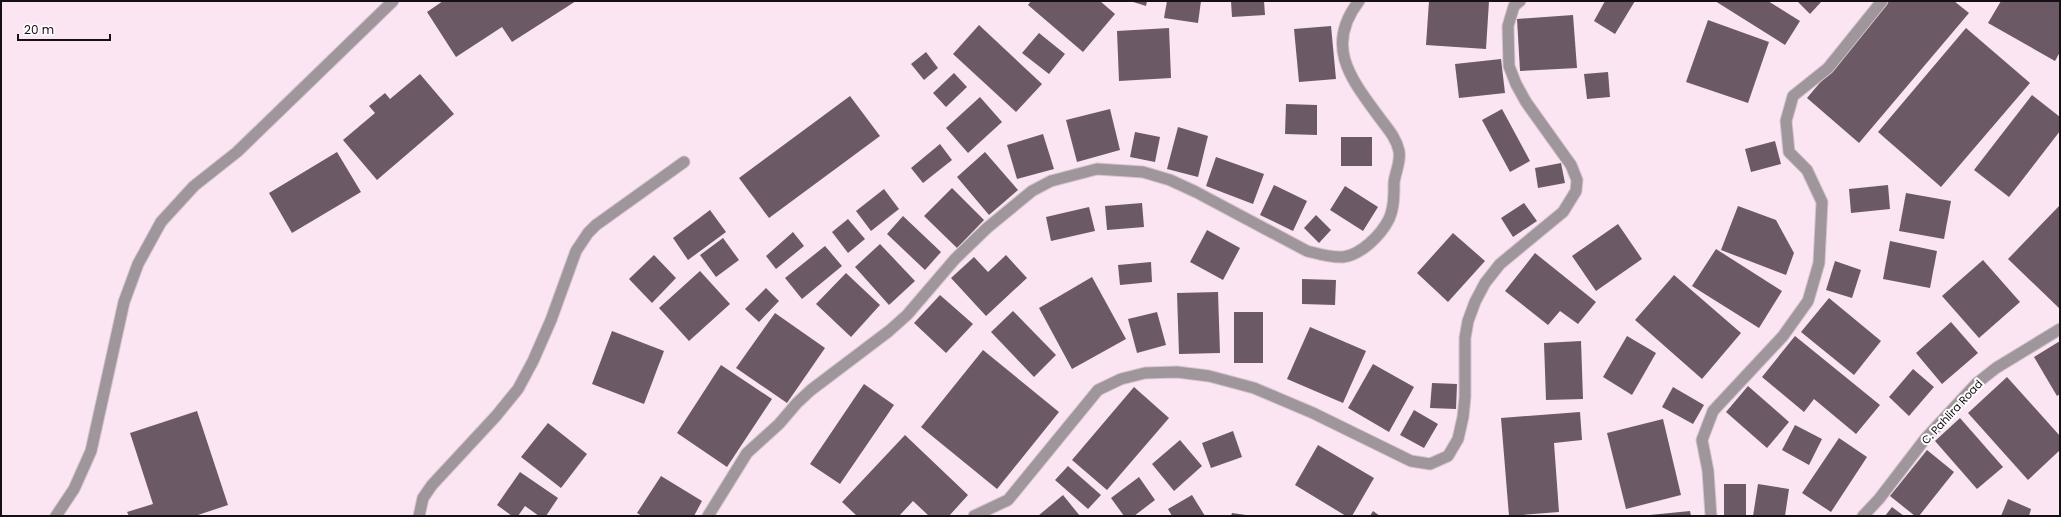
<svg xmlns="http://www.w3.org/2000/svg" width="2061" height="517" font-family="Poppins,sans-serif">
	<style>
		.building { fill: #6c5966 }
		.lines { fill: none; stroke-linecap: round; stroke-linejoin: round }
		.minor-casing { stroke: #d6c3cf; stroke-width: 13 }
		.tertiary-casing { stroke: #d6c3cf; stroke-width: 13 }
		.minor { stroke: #9f969b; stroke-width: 11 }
		.tertiary { stroke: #9f969b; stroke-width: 11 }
		.labels { text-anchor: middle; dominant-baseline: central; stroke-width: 4; stroke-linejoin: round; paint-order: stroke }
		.street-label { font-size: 11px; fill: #160f14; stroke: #fff }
	</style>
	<rect width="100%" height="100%" fill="#fbe5f3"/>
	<g class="building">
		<polygon points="443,1 576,1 512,42 502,27 456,57 427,12"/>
		<polygon points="1031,1 1100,1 1115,14 1083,52 1028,5"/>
		<polygon points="1130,1 1147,1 1146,6"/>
		<polygon points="1167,1 1201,1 1198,23 1164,18"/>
		<polygon points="1231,1 1264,1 1265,15 1232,17"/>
		<polygon points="1429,1 1489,1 1486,49 1426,45"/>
		<polygon points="1605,1 1635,1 1615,34 1594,21"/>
		<polygon points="1715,1 1768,1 1800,21 1785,45"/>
		<polygon points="1797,1 1822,1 1810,14"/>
		<polygon points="1889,1 1954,1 1969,13 1859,143 1807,98"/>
		<polygon points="2001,1 2060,1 2060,52 2055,61 1988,23"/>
		<polygon points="1573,15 1577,68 1520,71 1517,19"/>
		<polygon points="1708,20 1769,42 1748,103 1686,82"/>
		<polygon points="979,25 1042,84 1016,112 953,54"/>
		<polygon points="1331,26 1336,79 1299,82 1294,29"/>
		<polygon points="1169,28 1171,78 1119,81 1117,31"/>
		<polygon points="1966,28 2030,83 1941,187 1878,132"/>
		<polygon points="1039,33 1065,54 1049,74 1022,53"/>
		<polygon points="926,52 938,68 924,80 911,64"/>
		<polygon points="1501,59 1505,93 1459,98 1455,64"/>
		<polygon points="1608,72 1610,97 1587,99 1584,74"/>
		<polygon points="954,73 967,87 946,107 933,93"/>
		<polygon points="420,74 454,114 377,180 343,140 375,113 369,106 385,93 390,99"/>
		<polygon points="2032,95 2060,117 2060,131 2009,197 1974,170"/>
		<polygon points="850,96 880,136 769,218 739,178"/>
		<polygon points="980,97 1002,122 968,153 946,128"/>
		<polygon points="1286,104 1317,105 1317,135 1285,134"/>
		<polygon points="1110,109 1120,150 1077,162 1066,120"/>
		<polygon points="1502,109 1530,161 1510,172 1482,120"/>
		<polygon points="1178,127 1208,136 1198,177 1167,169"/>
		<polygon points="1135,132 1160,137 1155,162 1130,157"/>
		<polygon points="1043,134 1054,169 1017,179 1007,145"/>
		<rect x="1341" y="137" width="31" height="29"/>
		<polygon points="1775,141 1781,164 1751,172 1745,149"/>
		<polygon points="940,144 952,160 923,183 911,168"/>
		<polygon points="337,152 361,192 292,233 269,193"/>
		<polygon points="985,152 1018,190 989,215 957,177"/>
		<polygon points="1216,157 1264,174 1253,204 1206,186"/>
		<polygon points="1561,163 1565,183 1538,188 1535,168"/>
		<polygon points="1274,185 1307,201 1293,231 1260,215"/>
		<polygon points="1888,185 1890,209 1851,213 1849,189"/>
		<polygon points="1345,186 1378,207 1363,231 1330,210"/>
		<polygon points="952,188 984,220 957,248 924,216"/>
		<polygon points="884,189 899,209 871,231 856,211"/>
		<polygon points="1906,193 1951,201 1944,239 1899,231"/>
		<polygon points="1142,203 1144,227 1107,230 1105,206"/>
		<polygon points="1524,203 1537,221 1513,237 1501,218"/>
		<polygon points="2060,205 2060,309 2008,259"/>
		<polygon points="1738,206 1776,220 1794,253 1786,275 1721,250"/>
		<polygon points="1089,207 1095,231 1051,241 1046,217"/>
		<polygon points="710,210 726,232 688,260 673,238"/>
		<polygon points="1316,215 1331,230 1319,243 1304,228"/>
		<polygon points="903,216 941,252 925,270 887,234"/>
		<polygon points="848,219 865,239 848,253 832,232"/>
		<polygon points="1618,224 1642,259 1596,291 1572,256"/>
		<polygon points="1207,230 1240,248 1223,280 1190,262"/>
		<polygon points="793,232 804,246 776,269 766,256"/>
		<polygon points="1453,233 1485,261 1448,302 1417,273"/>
		<polygon points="723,238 739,260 716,277 700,255"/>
		<polygon points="1890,241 1937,251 1930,288 1883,279"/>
		<polygon points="880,244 915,281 889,305 855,267"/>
		<polygon points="825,246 842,266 802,299 785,278"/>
		<polygon points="1716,249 1782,291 1759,328 1692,286"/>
		<polygon points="1535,253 1596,302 1578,324 1560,311 1548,325 1505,291"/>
		<polygon points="654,255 676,278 652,303 629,279"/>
		<polygon points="1006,255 1027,278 986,316 951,278 974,257 988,272"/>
		<polygon points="1983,260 2020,302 1979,338 1942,296"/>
		<polygon points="1835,261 1861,270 1852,298 1826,290"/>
		<polygon points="1151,262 1152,282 1120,285 1118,265"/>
		<polygon points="700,271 730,304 689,341 659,308"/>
		<polygon points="846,273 880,305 851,337 816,304"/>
		<polygon points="1674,275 1741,333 1702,379 1635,320"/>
		<polygon points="1092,277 1126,339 1072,369 1039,308"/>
		<polygon points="1302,279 1336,280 1335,305 1302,304"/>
		<polygon points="766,288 779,301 759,322 745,309"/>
		<polygon points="1218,292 1220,353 1179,354 1177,293"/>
		<polygon points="940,295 973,324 946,353 914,323"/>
		<polygon points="1829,298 1881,341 1854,375 1801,332"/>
		<polygon points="1013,311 1056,355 1034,377 991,332"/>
		<polygon points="1157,312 1166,345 1137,353 1128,319"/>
		<rect x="1234" y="312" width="29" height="51"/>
		<polygon points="775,313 825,348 787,403 736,368"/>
		<polygon points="1951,322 1978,353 1942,384 1916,353"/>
		<polygon points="1310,327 1366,351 1343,403 1287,379"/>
		<polygon points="612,331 664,351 644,404 592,384"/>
		<polygon points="1627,336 1656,353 1632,395 1603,377"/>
		<polygon points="1795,336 1880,405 1856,434 1814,399 1804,412 1762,377"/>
		<polygon points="1581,341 1583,399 1546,400 1544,343"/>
		<polygon points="2060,341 2060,394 2057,396 2034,357"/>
		<polygon points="983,350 1059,412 997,489 921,427"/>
		<polygon points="1373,364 1414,387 1389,432 1348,408"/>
		<polygon points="721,365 772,399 727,467 677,433"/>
		<polygon points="1913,369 1934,387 1909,416 1889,397"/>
		<polygon points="2007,377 2060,436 2060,450 2028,480 1968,413"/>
		<polygon points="1432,383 1457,384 1456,409 1430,408"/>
		<polygon points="864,384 894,405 840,484 810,464"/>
		<polygon points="1748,386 1789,422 1767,448 1726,412"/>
		<polygon points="1134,387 1169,418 1107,490 1072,460"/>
		<polygon points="1673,387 1704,405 1693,424 1662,407"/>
		<polygon points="1414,410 1438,424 1424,448 1400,435"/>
		<polygon points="197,411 228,505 195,516 129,516 127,512 153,504 130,433"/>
		<polygon points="1580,412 1582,440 1554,443 1559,512 1509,516 1501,418"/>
		<polygon points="1960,418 2003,467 1977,489 1935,441"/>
		<polygon points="1663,419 1681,495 1626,509 1607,433"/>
		<polygon points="548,423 587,454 561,488 521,457"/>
		<polygon points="1795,425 1822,439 1809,465 1782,450"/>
		<polygon points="1233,431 1242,457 1211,468 1202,443"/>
		<polygon points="905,435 968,495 949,516 929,516 913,501 899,516 857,516 842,502"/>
		<polygon points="1839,438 1867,457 1831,512 1802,493"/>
		<polygon points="1180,440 1202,466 1174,491 1152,464"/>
		<polygon points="1318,445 1374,478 1352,516 1346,516 1295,485"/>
		<polygon points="1927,450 1954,472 1919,516 1915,516 1890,496"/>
		<polygon points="1068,466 1101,495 1088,509 1055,480"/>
		<polygon points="520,472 558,498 546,516 539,516 525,506 518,516 512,516 497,505"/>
		<polygon points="661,476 702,501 694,516 642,516 637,513"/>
		<polygon points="1139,477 1155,500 1134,516 1124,516 1111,498"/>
		<rect x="1724" y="484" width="22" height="32"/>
		<polygon points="1758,484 1789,489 1785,516 1753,516"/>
		<polygon points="1063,495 1080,516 1038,516"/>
		<polygon points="1192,495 1205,516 1172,516 1168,509"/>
		<polygon points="2008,499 2031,509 2029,516 2001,516"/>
		<polygon points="1892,507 1904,516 1885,516"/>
		<polygon points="1373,511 1380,516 1370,516"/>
		<polygon points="1690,511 1691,516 1651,516 1650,515"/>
		<polygon points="1232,513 1246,515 1246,516 1231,516"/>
	</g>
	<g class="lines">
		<defs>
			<g id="minor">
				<polyline points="419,516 423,498 432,485 496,416 518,389 533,361 551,320 576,251 588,233 596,225 684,162"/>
				<path d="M708,516L747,453L779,424L797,403L811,390L889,331L907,315L955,259L987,228L1032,191L1051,181L1097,169L1143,172L1170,180L1196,192L1307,251C1319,254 1331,258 1343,257C1361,255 1381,235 1389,219C1394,208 1394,195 1394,183C1395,172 1401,163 1399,151C1396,137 1387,128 1379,117C1351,79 1324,46 1359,1"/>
				<polyline points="974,516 1008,500 1098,390 1121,379 1145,373 1177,372 1209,376 1254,388 1313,413 1411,461 1430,464 1448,456 1458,439 1463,417 1465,397 1465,338 1468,321 1475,302 1485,283 1500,264 1563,212 1576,191 1577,180 1571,165 1526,102 1516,84 1509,66 1508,26 1514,6 1520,1"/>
				<polyline points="1711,516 1708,471 1702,440 1713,411 1783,336 1808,301 1819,263 1822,202 1807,170 1789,152 1786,121 1793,96 1828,68 1882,1"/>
				<polyline points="1863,516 1879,499 1925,439 1977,383 1996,368 2060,329"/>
			</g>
			<polyline id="tertiary" points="56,516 74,489 91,451 124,302 138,264 161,222 194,186 237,152 393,1"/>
		</defs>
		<use href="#minor" class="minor-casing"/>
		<use href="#tertiary" class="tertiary-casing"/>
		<use href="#minor" class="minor"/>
		<use href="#tertiary" class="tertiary"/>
	</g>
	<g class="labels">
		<g class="street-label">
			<text transform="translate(1952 412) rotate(-47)">C. Pahlira Road</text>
		</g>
	</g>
	<rect width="2061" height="517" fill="none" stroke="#160f14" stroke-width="4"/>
	<path d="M18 34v6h92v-6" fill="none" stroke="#160f14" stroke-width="2"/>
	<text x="24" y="34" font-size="12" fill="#160f14" stroke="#ffffff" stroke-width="3" paint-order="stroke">20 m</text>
</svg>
